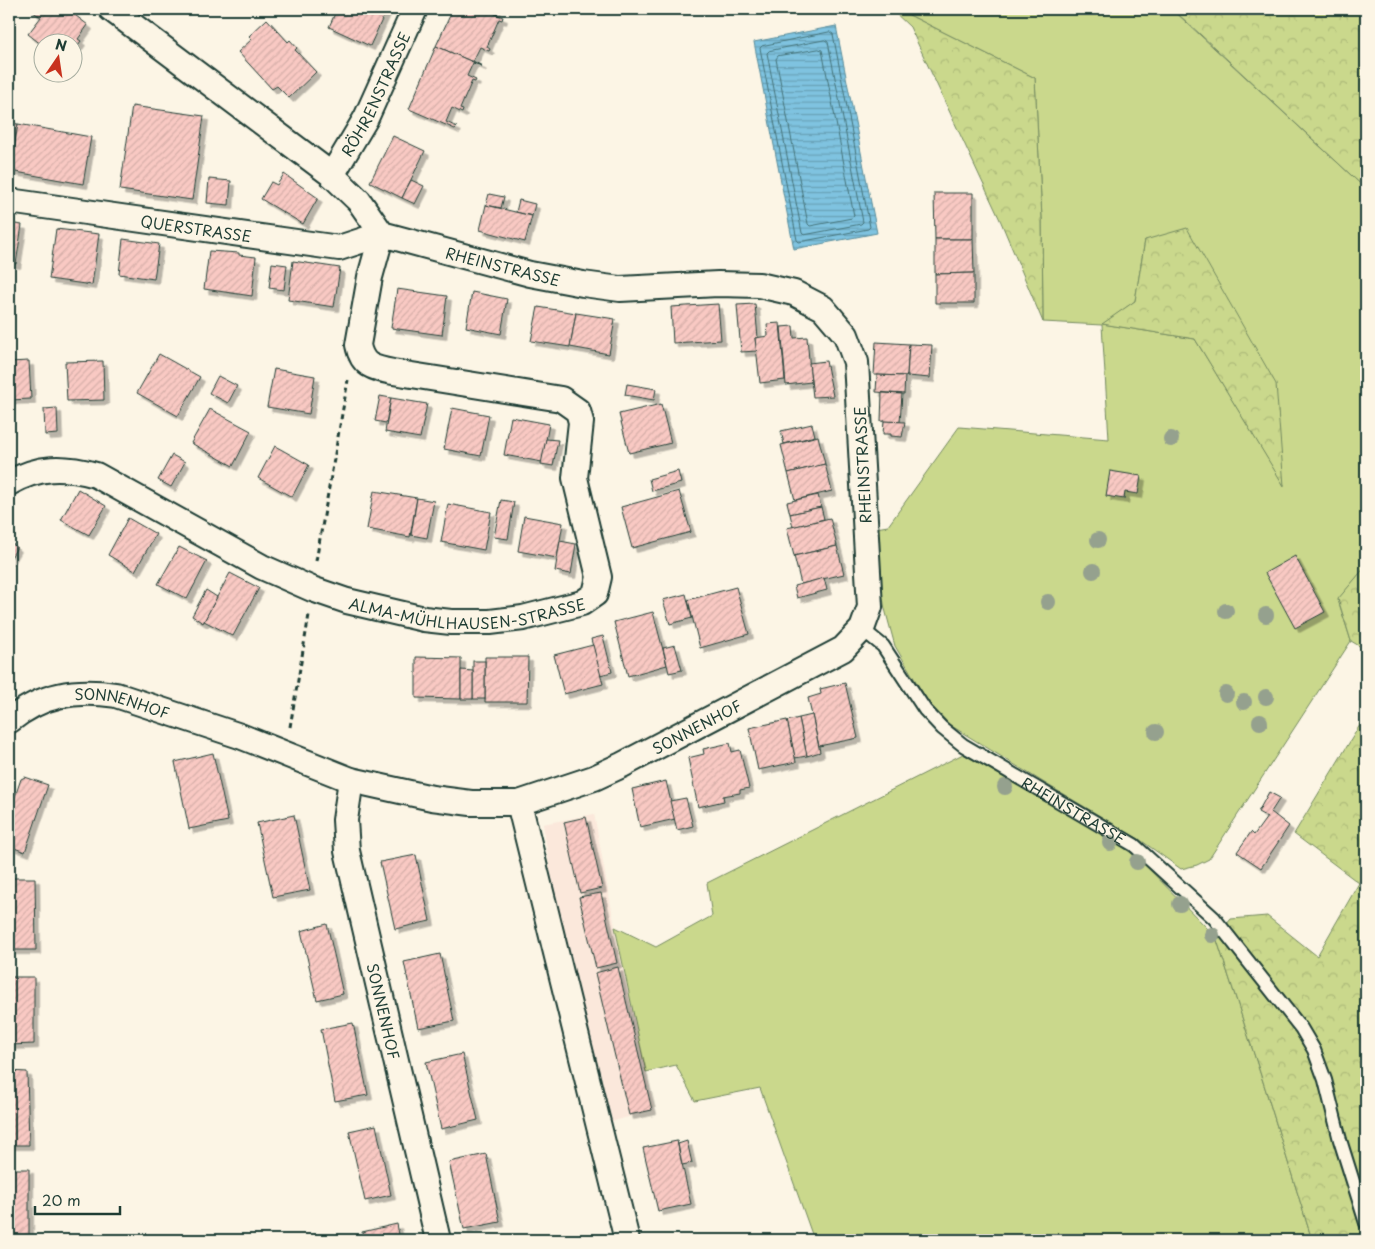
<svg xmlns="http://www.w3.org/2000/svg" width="1375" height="1249" font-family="'Playpen Sans',sans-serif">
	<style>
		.built { fill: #fbe8db }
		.green { fill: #cad88c; stroke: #748a60; fill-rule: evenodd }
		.forest { fill: url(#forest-crowns); stroke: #748a60 }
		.water { fill: url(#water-rules); stroke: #598d9b }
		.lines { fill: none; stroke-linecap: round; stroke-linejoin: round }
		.shore { stroke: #457379; stroke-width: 1 }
		.building { fill: url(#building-hatch); stroke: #1f3d34; filter: url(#shadow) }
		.lane-casing { stroke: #1f3d34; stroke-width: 16 }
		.street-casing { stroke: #1f3d34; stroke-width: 28 }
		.path { stroke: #1f3d34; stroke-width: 3; stroke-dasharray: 5 4; stroke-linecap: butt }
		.lane { stroke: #fcf5e5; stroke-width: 12 }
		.street { stroke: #fcf5e5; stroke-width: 24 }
		.tree { fill: #95a18e }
		.labels { text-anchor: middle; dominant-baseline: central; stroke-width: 4; stroke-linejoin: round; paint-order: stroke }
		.street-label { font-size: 15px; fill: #1f3d34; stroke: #fcf5e5 }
	</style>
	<defs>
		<pattern id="forest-crowns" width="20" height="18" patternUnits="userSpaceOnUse" patternTransform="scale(1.25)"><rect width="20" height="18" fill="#cad88c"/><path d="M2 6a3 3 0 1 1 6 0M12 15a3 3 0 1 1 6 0" fill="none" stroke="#adba79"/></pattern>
		<pattern id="water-rules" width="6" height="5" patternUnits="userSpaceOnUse" patternTransform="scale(1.25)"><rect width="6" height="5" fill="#7fc3e0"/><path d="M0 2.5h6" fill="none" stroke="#67a0b6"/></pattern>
		<pattern id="building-hatch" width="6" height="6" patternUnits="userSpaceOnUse" patternTransform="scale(1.25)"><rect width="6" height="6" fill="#f9c9c3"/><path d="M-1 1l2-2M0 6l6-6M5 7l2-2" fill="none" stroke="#d5aea8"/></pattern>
		<filter id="shadow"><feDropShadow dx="4.5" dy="4.5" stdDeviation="0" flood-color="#0004"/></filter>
	</defs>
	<rect width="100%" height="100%" fill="#fcf5e5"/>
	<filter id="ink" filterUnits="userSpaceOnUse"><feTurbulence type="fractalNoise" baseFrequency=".02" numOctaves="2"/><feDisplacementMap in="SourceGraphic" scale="10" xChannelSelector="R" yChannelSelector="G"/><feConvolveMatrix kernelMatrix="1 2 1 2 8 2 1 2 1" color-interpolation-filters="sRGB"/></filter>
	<g filter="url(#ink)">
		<polygon class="built" points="594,814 615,927 654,1110 610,1122 555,902 543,824"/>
		<g class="green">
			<path d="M897,9H1172L1366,189V566L1338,600L1351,641L1209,859L1197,865L1181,869L1139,839L1046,784L950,725L928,702L895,646L885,609L879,576L876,528L888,526L959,427L1109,439L1102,325L1043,322L1042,219L1035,78ZM1145,240L1284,485L1195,339L1103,324L1135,301Z"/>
			<polygon points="963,754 1092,827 1136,856 1216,937 1266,1091 1312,1240 814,1240 760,1088 695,1101 676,1065 646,1072 615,927 656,947 712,916 707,883"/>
		</g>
		<g class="forest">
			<polygon points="891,9 897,9 1035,78 1042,219 1043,322 1001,222 910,27"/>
			<polygon points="1172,9 1366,9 1366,189 1187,22"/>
			<polygon points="1187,228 1276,384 1284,486 1195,339 1102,324 1135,301 1145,240"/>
			<polygon points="1366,566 1366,650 1351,641 1338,599"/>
			<polygon points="1366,715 1366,1240 1312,1240 1266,1091 1216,937 1231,919 1267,916 1317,956 1359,883 1294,834"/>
		</g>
		<polygon class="water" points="836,26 877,233 794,249 754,42"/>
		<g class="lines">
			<g class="shore">
				<polygon points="830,32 833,34 870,227 868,229 799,242 797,240 760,48 762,46"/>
				<polygon points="825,40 828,42 863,222 861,224 804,235 802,233 767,53 769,51"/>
				<polygon points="819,49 822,50 854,216 852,218 810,226 808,224 776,59 778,56"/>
			</g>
		</g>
		<g class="building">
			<polygon points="35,9 67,9 88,25 78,39 81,41 72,53 72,42 42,42 42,45 28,34 41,17 33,12"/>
			<polygon points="337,9 381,9 386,11 370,46 329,27"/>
			<polygon points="453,9 497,9 495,14 503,17 502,20 499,19 487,47 490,49 489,51 480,47 473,61 482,66 436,46"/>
			<polygon points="267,19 288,42 290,40 297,48 295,50 316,72 289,98 277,86 272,89 238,52 252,39 249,36"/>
			<polygon points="436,46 482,66 473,63 467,76 476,80 475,82 472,81 460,109 463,110 462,113 452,108 446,122 457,127 455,129 409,109"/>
			<polygon points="132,106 204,116 192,200 120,190"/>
			<polygon points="9,123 18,124 14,146 9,145"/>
			<polygon points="18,124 91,137 83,184 10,171"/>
			<polygon points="393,136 425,151 402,198 370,182"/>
			<polygon points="9,145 14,146 10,171 9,170"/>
			<polygon points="284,174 318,198 303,224 261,199 271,182 277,185"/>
			<polygon points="209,179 231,181 229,205 207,203"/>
			<polygon points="411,180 424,186 415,204 402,198"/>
			<polygon points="934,193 973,193 973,239 935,239"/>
			<polygon points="489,194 504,197 501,208 486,205"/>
			<polygon points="519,200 535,204 532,216 516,212"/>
			<polygon points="486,205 532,216 525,242 480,230"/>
			<polygon points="9,223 22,225 16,264 9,263"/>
			<polygon points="56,229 99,234 92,285 49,279"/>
			<polygon points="123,239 159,244 154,279 119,274"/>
			<polygon points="935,239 973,239 974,273 935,274"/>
			<polygon points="209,251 239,253 239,255 256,257 252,296 204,289"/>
			<polygon points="293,261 340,268 334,307 288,300"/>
			<polygon points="272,263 287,265 284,290 269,288"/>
			<polygon points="974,273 974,303 935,303 935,274"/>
			<polygon points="397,289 447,296 442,335 391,328"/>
			<polygon points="472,292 507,299 501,334 466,327"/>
			<polygon points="718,304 721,340 673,343 671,307"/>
			<polygon points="755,304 758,338 755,338 757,351 741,352 737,305"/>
			<polygon points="538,307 576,313 570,347 531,341"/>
			<polygon points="576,313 615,319 609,354 570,347"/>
			<polygon points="780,323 785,380 760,383 755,338 768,336 767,324"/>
			<polygon points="793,326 794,338 807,337 811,382 786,385 781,327"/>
			<polygon points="876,342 909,344 907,376 874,375"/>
			<polygon points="909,344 932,345 930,378 907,376"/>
			<polygon points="159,354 200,377 178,416 137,393"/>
			<polygon points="29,361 31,399 9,400 9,362"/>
			<polygon points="103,361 104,400 67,401 65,362"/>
			<polygon points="826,361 833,396 813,397 809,363"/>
			<polygon points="274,369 315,376 309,414 267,407"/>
			<polygon points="877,375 905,376 904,394 876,392"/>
			<polygon points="218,376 237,386 228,403 209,393"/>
			<polygon points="627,384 656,389 654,400 625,395"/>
			<polygon points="882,393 902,394 900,422 881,421"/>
			<polygon points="380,396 391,398 386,423 375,421"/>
			<polygon points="391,398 427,404 420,438 385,432"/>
			<polygon points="661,404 671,443 629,453 619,414"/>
			<polygon points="57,408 58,434 45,435 44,409"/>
			<polygon points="452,408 489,415 481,456 444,449"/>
			<polygon points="210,409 251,431 233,466 191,443"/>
			<polygon points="511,417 549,424 542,462 504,455"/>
			<polygon points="884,421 905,422 902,437 891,436 891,434 883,434"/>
			<polygon points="812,424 815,436 784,444 781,431"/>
			<polygon points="818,436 825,464 788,473 781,445"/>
			<polygon points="546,439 558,440 553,466 541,464"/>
			<polygon points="275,446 309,465 292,497 258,478"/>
			<polygon points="172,455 185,462 171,487 158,480"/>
			<polygon points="825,464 832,491 795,500 788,473"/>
			<polygon points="678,471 681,483 652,491 649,479"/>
			<polygon points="1110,471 1141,476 1138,494 1125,492 1124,499 1106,496"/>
			<polygon points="78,489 106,506 89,535 61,520"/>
			<polygon points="374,491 417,498 410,537 367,529"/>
			<polygon points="679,491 691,532 632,548 621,507"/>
			<polygon points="818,495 821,507 790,514 787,502"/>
			<polygon points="417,498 434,501 427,538 411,535"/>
			<polygon points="501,500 514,502 508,539 494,537"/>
			<polygon points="448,504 491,512 484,550 441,542"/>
			<polygon points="821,507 824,519 793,527 790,514"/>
			<polygon points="524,516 563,523 557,558 518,551"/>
			<polygon points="128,518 156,534 135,571 108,555"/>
			<polygon points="830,518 837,546 794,556 787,528"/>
			<polygon points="560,541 576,544 571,574 555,571"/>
			<polygon points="9,542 17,547 9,561"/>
			<polygon points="837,546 844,574 801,584 794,556"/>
			<polygon points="179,547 207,561 187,599 158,584"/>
			<polygon points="1295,556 1325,612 1295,628 1265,573"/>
			<polygon points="230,573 259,588 233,636 204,621"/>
			<polygon points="824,578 827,590 797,598 794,586"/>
			<polygon points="736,587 749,634 700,648 688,600"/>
			<polygon points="206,590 217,597 203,623 192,616"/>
			<polygon points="686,594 692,618 670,624 663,600"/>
			<polygon points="653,612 667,665 628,676 614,622"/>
			<polygon points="603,636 612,672 600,675 591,639"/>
			<polygon points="593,645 603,684 564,694 554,655"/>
			<polygon points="675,645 682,670 669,673 663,648"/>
			<polygon points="416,657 461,658 461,699 416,698"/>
			<polygon points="485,657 528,657 527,702 485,702"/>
			<rect x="473" y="661" width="12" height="38"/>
			<polygon points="461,670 473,671 473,699 461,699"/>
			<polygon points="845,683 858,738 819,746 808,698 821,694 820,689"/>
			<polygon points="812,715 820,752 807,756 799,718"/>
			<polygon points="799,718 807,756 795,758 787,721"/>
			<polygon points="787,720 796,762 758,770 749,728"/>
			<polygon points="730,743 732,752 740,750 749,788 740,790 740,793 723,796 724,801 698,807 688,758 704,754 703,749"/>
			<polygon points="213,753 228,821 189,829 175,762"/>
			<polygon points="25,777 48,785 25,852 9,846 9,814 21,779"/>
			<polygon points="666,781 675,819 640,827 632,789"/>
			<polygon points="1269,792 1280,798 1271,812 1289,826 1261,868 1237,852 1251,832 1254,835 1267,817 1258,812"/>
			<polygon points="686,798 693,826 677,830 670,801"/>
			<polygon points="294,815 310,890 273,897 257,823"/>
			<polygon points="586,817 602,888 580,893 564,822"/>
			<polygon points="416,855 430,921 395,929 380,862"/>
			<polygon points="9,878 35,878 36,950 9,950"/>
			<polygon points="601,893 617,963 596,968 579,897"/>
			<polygon points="327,924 343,994 317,1000 301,931"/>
			<polygon points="440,954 454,1021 418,1028 404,962"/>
			<polygon points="618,967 652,1110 629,1115 595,973"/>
			<polygon points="9,977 34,977 34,1044 9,1045"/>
			<polygon points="353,1023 368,1095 335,1101 321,1029"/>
			<polygon points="462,1054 478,1120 441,1129 426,1062"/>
			<polygon points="9,1071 27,1072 29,1145 9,1145"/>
			<polygon points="376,1125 391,1195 365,1201 349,1131"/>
			<polygon points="677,1141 691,1204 658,1211 643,1148"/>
			<polygon points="687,1141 692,1163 682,1165 678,1144"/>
			<polygon points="486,1154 500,1222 464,1229 449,1162"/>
			<rect x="9" y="1169" width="20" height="71"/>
			<polygon points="397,1224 400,1240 363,1240 362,1232"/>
		</g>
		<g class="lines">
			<defs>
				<g id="lane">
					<path id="s1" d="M862,629L883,646L925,710L942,728L963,745L1134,845L1214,918L1301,1028L1314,1050L1325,1080L1340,1140L1366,1223"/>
				</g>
				<g id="street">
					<path id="s2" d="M332,175L366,118L415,9"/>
					<path id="s3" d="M9,201L339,248L382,234"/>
					<path id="s4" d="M9,483C39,466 63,466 96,475L262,567L312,589L347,601L424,619L451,622H490L523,618L582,603L595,594L599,577L575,478L581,422L578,411L561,399L393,372C373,368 362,366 358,345L370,277L382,234"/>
					<path id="s5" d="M9,721C42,694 75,689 116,695L240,736L351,780L432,798L471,803H519L594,778L622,765L843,649L862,629L870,607L856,362L846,335L823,308L794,293L759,285L718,284L620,289L583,284L530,274L382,234L359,201L332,175L111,9"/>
					<path id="s6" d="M351,780L345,820L347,851L438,1240"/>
					<polyline points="519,803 627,1240"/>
				</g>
			</defs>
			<use href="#lane" class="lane-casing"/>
			<use href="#street" class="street-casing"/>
			<g class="path">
				<polyline points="316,561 348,380"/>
				<polyline points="290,727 309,615"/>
			</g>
			<use href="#lane" class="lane"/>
			<use href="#street" class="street"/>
		</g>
		<g class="tree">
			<circle cx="1171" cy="439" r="8"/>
			<circle cx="1098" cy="540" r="8"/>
			<circle cx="1093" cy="571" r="8"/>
			<circle cx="1048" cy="602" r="8"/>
			<circle cx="1226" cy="611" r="8"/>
			<circle cx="1266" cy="615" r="8"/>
			<circle cx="1226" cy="694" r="8"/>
			<circle cx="1266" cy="697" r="8"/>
			<circle cx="1244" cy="702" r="8"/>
			<circle cx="1260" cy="722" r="8"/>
			<circle cx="1156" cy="732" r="8"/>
			<circle cx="1005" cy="787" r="8"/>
			<circle cx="1110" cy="843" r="8"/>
			<circle cx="1137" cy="862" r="8"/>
			<circle cx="1180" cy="904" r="8"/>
			<circle cx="1212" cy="935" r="8"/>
		</g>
	</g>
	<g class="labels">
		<g class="street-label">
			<text stroke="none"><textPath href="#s2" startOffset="92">RÖHRENSTRASSE</textPath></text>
			<text stroke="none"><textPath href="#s3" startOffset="189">QUERSTRASSE</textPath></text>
			<text transform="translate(503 266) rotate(14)">RHEINSTRASSE</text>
			<text transform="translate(862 465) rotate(-93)">RHEINSTRASSE</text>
			<text stroke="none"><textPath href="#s4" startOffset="494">ALMA-MÜHLHAUSEN-STRASSE</textPath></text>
			<text stroke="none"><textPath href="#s5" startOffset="121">SONNENHOF</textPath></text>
			<text stroke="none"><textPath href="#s5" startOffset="728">SONNENHOF</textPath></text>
			<text stroke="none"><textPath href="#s1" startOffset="284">RHEINSTRASSE</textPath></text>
			<text stroke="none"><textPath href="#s6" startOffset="236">SONNENHOF</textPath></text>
		</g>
	</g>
	<rect width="1375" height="1249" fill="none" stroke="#fcf5e5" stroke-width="30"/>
	<rect x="15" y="15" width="1345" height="1219" fill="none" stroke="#1f3d34" stroke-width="2" filter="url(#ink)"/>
	<g transform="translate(58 58) rotate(13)"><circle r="24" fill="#fcf5e5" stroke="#a4ab9e"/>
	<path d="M0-4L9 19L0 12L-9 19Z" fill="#c8321e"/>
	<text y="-8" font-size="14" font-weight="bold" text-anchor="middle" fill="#1f3d34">N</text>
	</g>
	<path d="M35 1206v8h85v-8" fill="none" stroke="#1f3d34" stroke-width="2.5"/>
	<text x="42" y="1206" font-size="15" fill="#1f3d34" stroke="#fcf5e5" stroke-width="4" paint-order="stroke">20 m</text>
</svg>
